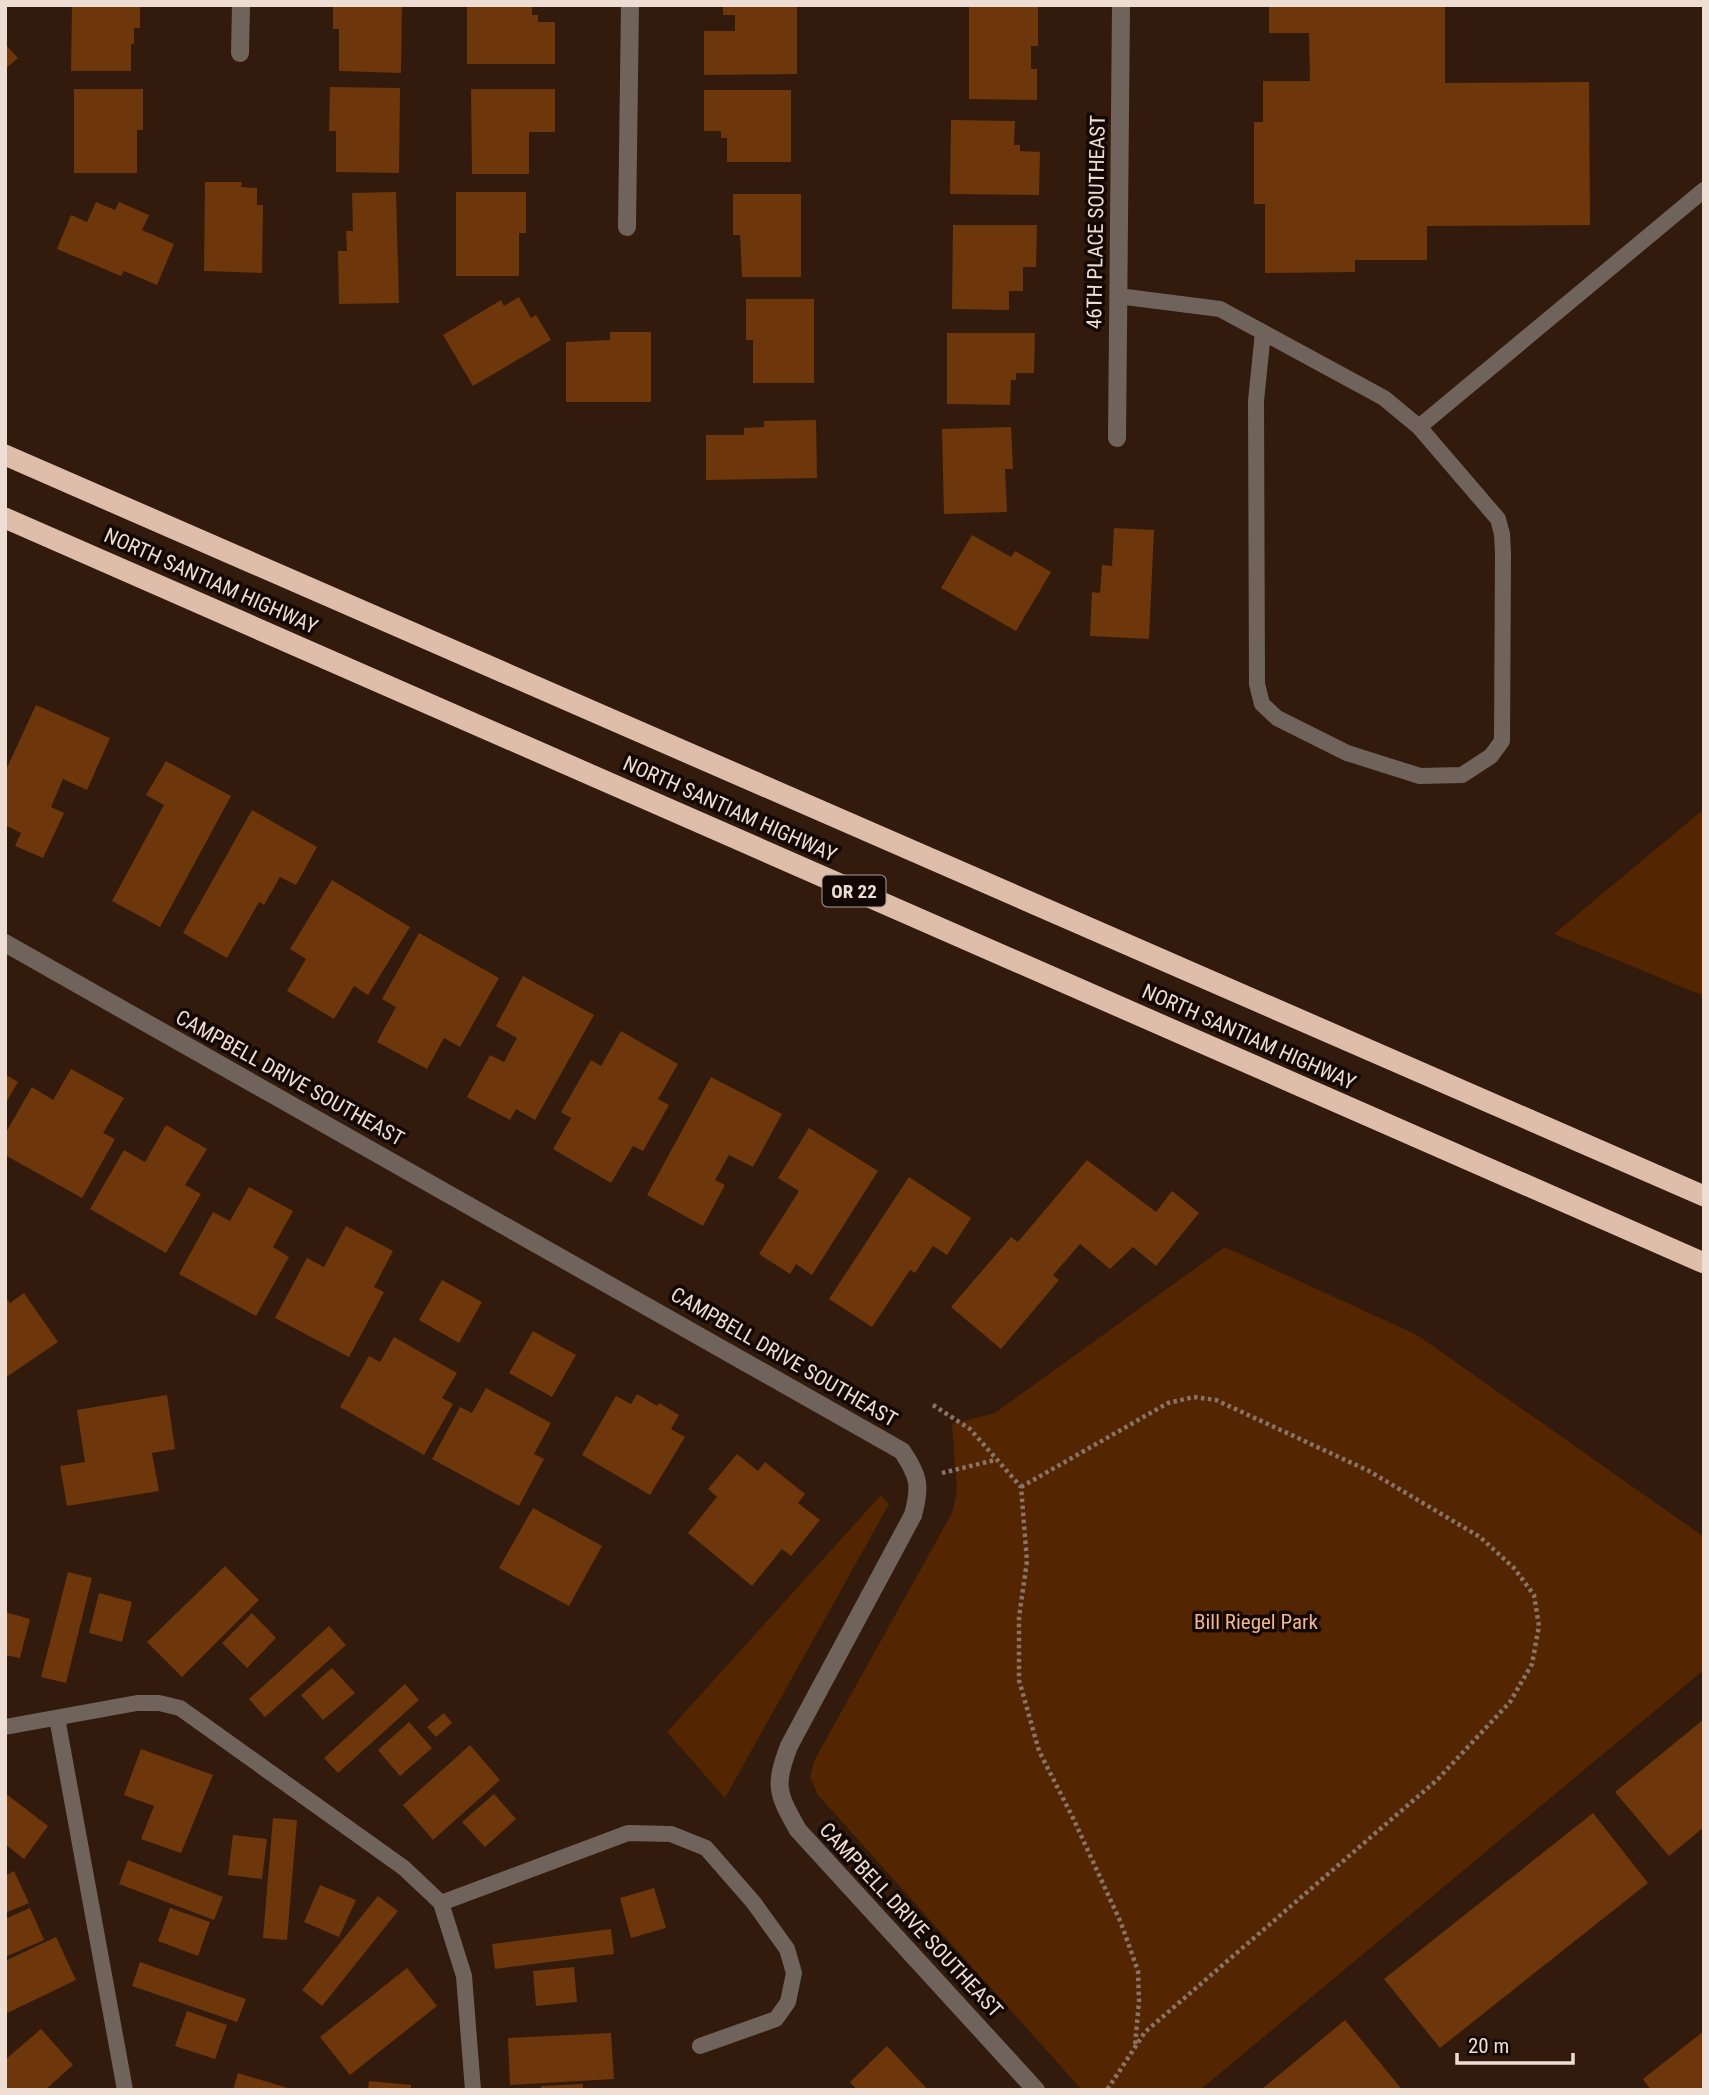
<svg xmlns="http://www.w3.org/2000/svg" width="1709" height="2095" font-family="'Roboto Condensed',sans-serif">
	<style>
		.green { fill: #532500 }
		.building { fill: #6d360b }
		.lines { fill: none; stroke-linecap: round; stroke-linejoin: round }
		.path { stroke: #887468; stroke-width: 4.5; stroke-dasharray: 3.5 3.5; stroke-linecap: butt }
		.service { stroke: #70635b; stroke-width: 16 }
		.minor { stroke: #70635b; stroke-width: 18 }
		.motorway { stroke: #debeab; stroke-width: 21 }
		.labels { text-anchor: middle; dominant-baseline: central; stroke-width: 7; stroke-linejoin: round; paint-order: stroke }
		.shield { fill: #130804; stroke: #ac9d95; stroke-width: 2 }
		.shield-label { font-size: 19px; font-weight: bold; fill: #edddd3 }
		.street-label { font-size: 21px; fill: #edddd3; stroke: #130804 }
		.park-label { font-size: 21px; fill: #f3b58f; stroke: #130804 }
	</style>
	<rect width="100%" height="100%" fill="#321b0c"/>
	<g class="green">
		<polygon points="1704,809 1704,996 1554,934"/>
		<polygon points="1225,1247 1417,1335 1704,1537 1704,1670 1200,2090 1082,2090 818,1795 810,1777 814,1761 952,1513 957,1491 952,1424 995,1413"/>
		<polygon points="881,1495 889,1504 725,1798 667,1732"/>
	</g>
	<g class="building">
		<polygon points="72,5 140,5 140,28 134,28 134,44 131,44 131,71 71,71"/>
		<polygon points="333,5 402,5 401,73 339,71 339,29 333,29"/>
		<polygon points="467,5 532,5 532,15 538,15 538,22 555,22 555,64 467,64"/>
		<polygon points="723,5 797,5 797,74 704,75 704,31 735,31 735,15 723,15"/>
		<polygon points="969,5 1038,5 1038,46 1031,46 1031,69 1037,69 1037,100 969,99"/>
		<polygon points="1269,5 1445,5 1445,83 1589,82 1590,225 1427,226 1427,260 1355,260 1355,272 1265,273 1265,204 1254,204 1254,122 1263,122 1263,81 1310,81 1309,33 1269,33"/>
		<polygon points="5,44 18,58 5,69"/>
		<polygon points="330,87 400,88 399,173 336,172 336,131 329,131"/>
		<polygon points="74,89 143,89 143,130 137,130 137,173 74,173"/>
		<polygon points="471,89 555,89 555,132 529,132 529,174 472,174"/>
		<polygon points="704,90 791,90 791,162 727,162 727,138 721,138 721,131 704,131"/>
		<polygon points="951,120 1015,121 1014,145 1020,145 1020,151 1040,152 1039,195 950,194"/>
		<polygon points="205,182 242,182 241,187 257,188 257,205 263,205 262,273 204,271"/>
		<polygon points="396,192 399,303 339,304 338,251 347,251 346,231 353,231 352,193"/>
		<polygon points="456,192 526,192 526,233 519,233 519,276 456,276"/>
		<polygon points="733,194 801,194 801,277 742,277 740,235 733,235"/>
		<polygon points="96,202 115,210 119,202 149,215 142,230 174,244 157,285 124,271 121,276 57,249 71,215 87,222"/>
		<polygon points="953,225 1037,225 1036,267 1023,267 1023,291 1009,291 1009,310 952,309"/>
		<polygon points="519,297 531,318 536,315 551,340 473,386 443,335 501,300 504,306"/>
		<polygon points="746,299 814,299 814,383 753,383 753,340 746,340"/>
		<polygon points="610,332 651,332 651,402 566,402 566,342 610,340"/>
		<polygon points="947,333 1035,333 1034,373 1016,373 1016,380 1011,380 1010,405 947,404"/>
		<polygon points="816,420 817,478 706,480 706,435 744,435 744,428 764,427 764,421"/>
		<polygon points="1011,427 1013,469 1005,469 1007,512 944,514 942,429"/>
		<polygon points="1114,528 1154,530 1149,639 1090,636 1092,592 1100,593 1102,565 1112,566"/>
		<polygon points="972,535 1011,557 1015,551 1051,572 1016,631 941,588"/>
		<polygon points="36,705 110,738 87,790 63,779 51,807 64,813 43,858 15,846 21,833 5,825 5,772"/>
		<polygon points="166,761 231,796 160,927 112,901 164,805 146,795"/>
		<polygon points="252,810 317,847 296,885 280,877 264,905 259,902 227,958 183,933"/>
		<polygon points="332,880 410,927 368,995 354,986 334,1019 287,991 306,959 290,949"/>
		<polygon points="419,933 499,978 460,1047 444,1038 427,1069 377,1042 396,1007 382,999"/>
		<polygon points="523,976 594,1015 535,1120 516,1109 510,1120 467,1097 490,1055 504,1062 517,1038 496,1026"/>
		<polygon points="621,1031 678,1064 658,1099 669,1105 643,1151 633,1146 611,1183 553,1149 571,1118 561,1112 591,1060 601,1066"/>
		<polygon points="71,1069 124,1098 103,1133 115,1139 82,1198 5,1155 5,1134 32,1087 53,1100"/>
		<polygon points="5,1074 18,1082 5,1104"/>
		<polygon points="711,1077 782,1114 753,1167 729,1155 715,1180 725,1185 703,1226 647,1195"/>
		<polygon points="166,1125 207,1149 185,1185 201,1194 166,1253 90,1209 124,1150 145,1162"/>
		<polygon points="809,1128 878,1171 812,1275 796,1264 790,1274 759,1254 799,1191 778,1178"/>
		<polygon points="1087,1160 1156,1212 1172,1191 1199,1213 1156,1266 1133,1247 1110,1269 1080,1244 1053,1275 1059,1280 1001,1349 951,1307 1011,1237 1018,1242"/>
		<polygon points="909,1177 971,1218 947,1255 933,1246 915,1273 910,1270 872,1327 829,1299"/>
		<polygon points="249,1187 293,1211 273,1247 289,1257 256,1316 179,1274 213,1212 230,1221"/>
		<polygon points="346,1226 393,1251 374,1287 384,1292 349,1357 275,1318 307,1258 324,1267"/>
		<polygon points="442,1280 482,1302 459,1343 419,1320"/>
		<polygon points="24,1293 58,1342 5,1378 5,1296 10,1303"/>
		<polygon points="533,1331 576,1355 552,1397 509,1373"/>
		<polygon points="394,1337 457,1373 442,1398 453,1404 424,1455 340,1407 369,1356 380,1362"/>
		<polygon points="486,1388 551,1423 534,1454 544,1459 519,1506 432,1459 460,1407 472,1413"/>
		<polygon points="637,1394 657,1406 659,1403 679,1415 671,1429 685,1437 650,1495 582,1455 616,1396 631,1404"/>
		<polygon points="167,1395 175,1449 152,1453 159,1491 67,1506 60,1466 85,1462 77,1410"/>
		<polygon points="737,1454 758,1471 765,1462 805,1494 798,1503 820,1520 791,1556 782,1549 752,1586 688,1533 717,1497 708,1489"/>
		<polygon points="533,1508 602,1546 569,1606 499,1568"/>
		<polygon points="225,1566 259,1600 182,1677 147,1642"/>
		<polygon points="68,1572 92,1578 66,1683 41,1677"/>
		<polygon points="99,1593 132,1602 122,1642 89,1633"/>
		<polygon points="5,1612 30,1619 20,1658 5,1655"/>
		<polygon points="252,1613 276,1638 247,1668 222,1643"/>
		<polygon points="329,1626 346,1645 265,1717 249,1699"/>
		<polygon points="332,1668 355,1693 323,1720 301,1695"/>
		<polygon points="405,1684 419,1700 338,1773 324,1758"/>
		<polygon points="444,1713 452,1723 436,1737 427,1727"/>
		<polygon points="1704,1719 1704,1827 1669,1856 1615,1792"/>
		<polygon points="409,1722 432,1748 400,1776 378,1750"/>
		<polygon points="470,1745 500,1780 433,1840 403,1805"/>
		<polygon points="141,1749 213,1775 181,1853 141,1839 154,1806 124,1795"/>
		<polygon points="5,1793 48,1826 24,1859 5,1844"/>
		<polygon points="494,1794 516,1819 485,1847 462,1822"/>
		<polygon points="1593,1813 1648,1883 1440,2048 1384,1979"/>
		<polygon points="273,1818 297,1820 287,1940 263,1938"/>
		<polygon points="233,1835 267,1839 262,1879 228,1875"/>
		<polygon points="128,1860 223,1897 214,1920 119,1884"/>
		<polygon points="14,1871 29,1903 5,1913 5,1876"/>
		<polygon points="320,1885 356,1900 339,1937 304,1922"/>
		<polygon points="654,1888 666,1928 631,1938 620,1898"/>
		<polygon points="378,1896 398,1911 322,2006 302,1990"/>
		<polygon points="30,1908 44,1940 5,1957 5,1919"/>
		<polygon points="170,1908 210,1922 198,1956 158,1941"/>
		<polygon points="611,1929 614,1954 495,1969 492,1944"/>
		<polygon points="56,1937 76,1980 5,2014 5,1961"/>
		<polygon points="140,1962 246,1999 237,2022 132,1986"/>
		<polygon points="574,1967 577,2002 536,2006 533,1971"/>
		<polygon points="407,1968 437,2006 350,2075 320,2037"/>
		<polygon points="187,2011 227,2025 215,2059 175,2046"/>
		<polygon points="1345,2020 1400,2087 1397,2090 1261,2090"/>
		<polygon points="41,2029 73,2065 45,2090 5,2090 5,2060"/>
		<polygon points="1704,2031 1704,2090 1651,2090 1643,2079"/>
		<polygon points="611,2033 614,2079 510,2085 508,2038"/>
		<polygon points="887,2046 928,2090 857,2090 850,2082"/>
		<polygon points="238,2073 291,2089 291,2090 233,2090"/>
		<polygon points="369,2081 411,2085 411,2090 368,2090"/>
		<polygon points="583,2084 583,2090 541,2090 541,2086"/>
	</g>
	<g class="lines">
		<g class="path">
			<polyline points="933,1405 970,1429 1021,1487 1027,1561 1019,1617 1019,1680 1039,1751 1073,1818 1121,1923 1138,1971 1139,2001 1135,2046"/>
			<polyline points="942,1473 995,1460"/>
			<polyline points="1021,1487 1168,1403 1194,1397 1216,1400 1369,1471 1480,1537 1514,1568 1534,1595 1539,1626 1532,1664 1510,1702 1437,1780 1145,2032 1107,2090"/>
		</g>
		<g class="service">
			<polyline points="1118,296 1220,309 1384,398 1419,427 1498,519 1502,534 1503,553 1502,741 1491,756 1462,775 1420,776 1347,753 1277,718 1262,704 1257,684 1256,401 1263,332"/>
			<polyline points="1419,427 1704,190"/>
			<polyline points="57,1718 125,2090"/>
			<polyline points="5,1727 137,1703 159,1703 180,1708 404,1868 441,1903 464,1976 473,2090"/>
			<polyline points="441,1903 628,1833 671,1834 706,1848 754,1903 787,1949 794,1973 788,2002 776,2019 700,2046"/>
		</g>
		<g class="minor">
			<polyline points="240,53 241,5"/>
			<polyline points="627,227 630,5"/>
			<polyline points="1117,438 1121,5"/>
			<path d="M5,943L902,1451C919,1476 921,1486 913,1515L789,1746C774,1786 777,1793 798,1830L1036,2090"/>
		</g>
		<g class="motorway">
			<polyline points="5,455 1704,1196"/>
			<polyline points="5,518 1704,1263"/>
		</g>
	</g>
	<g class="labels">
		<rect class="shield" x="822.5" y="875.5" width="63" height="31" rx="5"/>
		<g class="shield-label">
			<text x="854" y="891">OR 22</text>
		</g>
		<g class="street-label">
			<text transform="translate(1096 222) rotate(-89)">46TH PLACE SOUTHEAST</text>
			<text transform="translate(211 581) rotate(24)">NORTH SANTIAM HIGHWAY</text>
			<text transform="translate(730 809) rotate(24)">NORTH SANTIAM HIGHWAY</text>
			<text transform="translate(1249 1037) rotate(24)">NORTH SANTIAM HIGHWAY</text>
			<text transform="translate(290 1078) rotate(29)">CAMPBELL DRIVE SOUTHEAST</text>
			<text transform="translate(784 1357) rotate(30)">CAMPBELL DRIVE SOUTHEAST</text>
			<text transform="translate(911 1920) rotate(47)">CAMPBELL DRIVE SOUTHEAST</text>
		</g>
		<g class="park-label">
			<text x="1256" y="1622">Bill Riegel Park</text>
		</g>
	</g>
	<rect width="1709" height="2095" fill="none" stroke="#edddd3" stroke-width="14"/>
	<path d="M1457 2053v10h116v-10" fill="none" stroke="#edddd3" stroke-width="3.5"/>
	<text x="1468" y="2053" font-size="21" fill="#edddd3" stroke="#130804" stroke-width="5" paint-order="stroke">20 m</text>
</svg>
